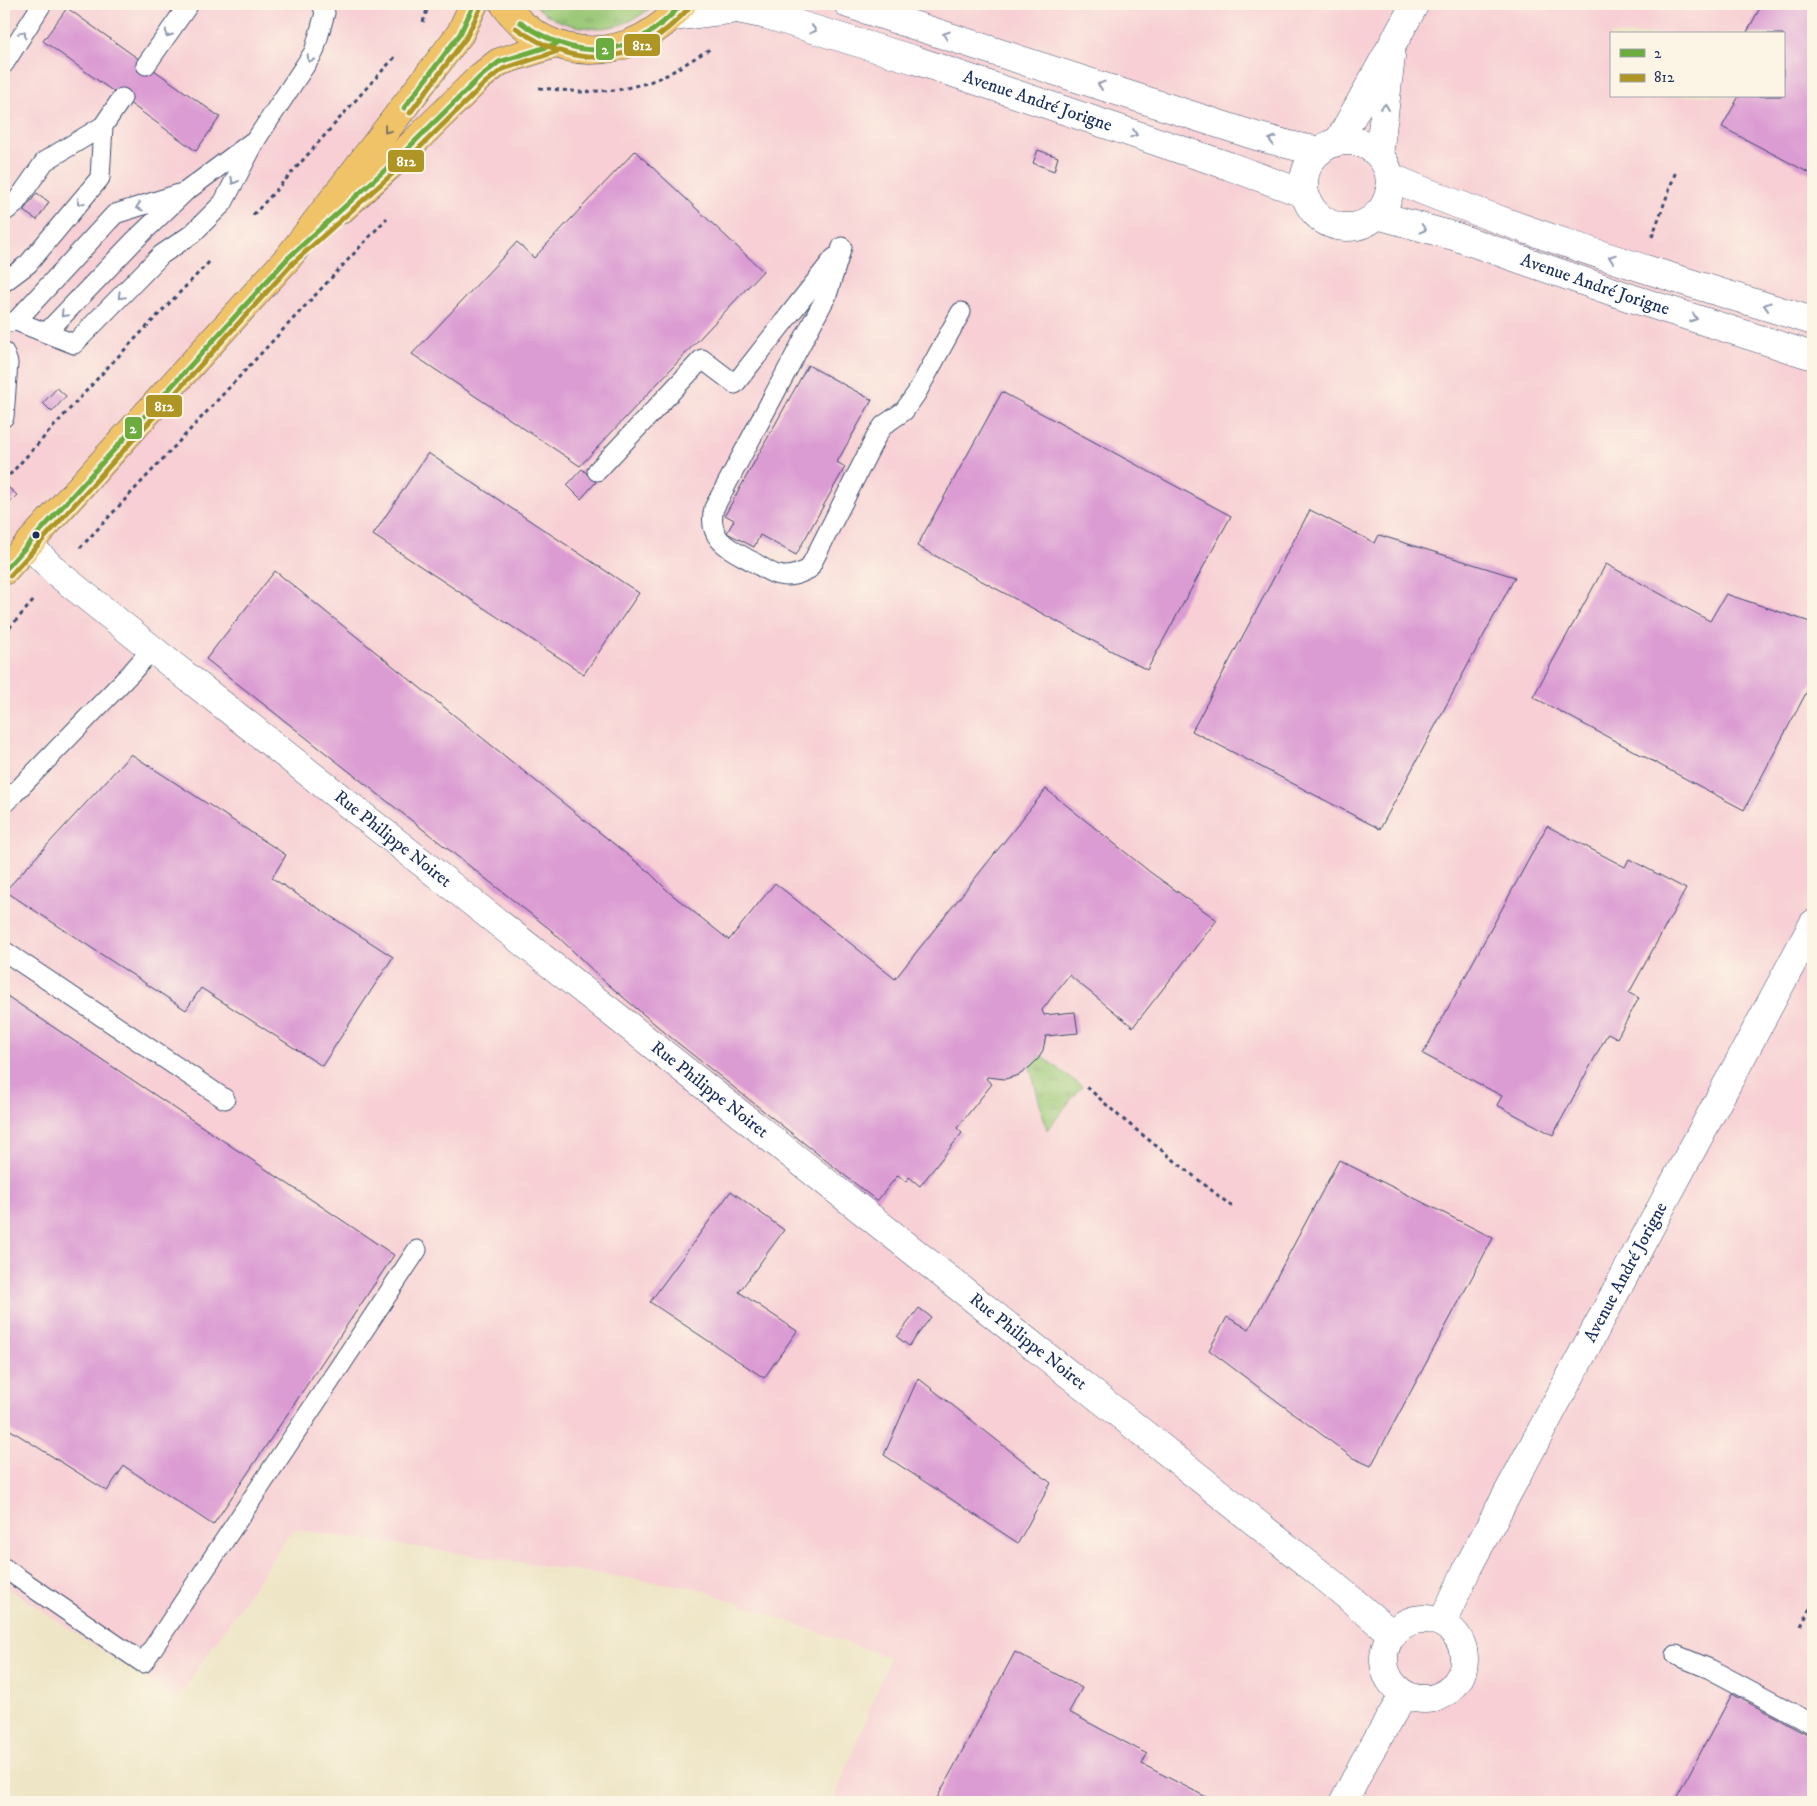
<svg xmlns="http://www.w3.org/2000/svg" width="1817" height="1806" font-family="'IM FELL DW Pica',serif">
	<style>
		.built { fill: #f7cfd4; fill-rule: evenodd }
		.grass { fill: url(#grass-tufts); stroke: #5a7b6a }
		.building { fill: #db9bd3 }
		.lines { fill: none; stroke-linecap: round; stroke-linejoin: round }
		.lane-casing { stroke: #3b4a6e; stroke-width: 21 }
		.street-casing { stroke: #3b4a6e; stroke-width: 29 }
		.primary-casing { stroke: #3b4a6e; stroke-width: 29 }
		.path { stroke: #3b4a6e; stroke-width: 3; stroke-dasharray: 4 4; stroke-linecap: butt }
		.lane { stroke: #fff; stroke-width: 19 }
		.street { stroke: #fff; stroke-width: 28 }
		.primary { stroke: #f0c369; stroke-width: 28 }
		.bus-1-casing { stroke: #fcf5e5; stroke-width: 9 }
		.bus-2-casing { stroke: #fcf5e5; stroke-width: 9 }
		.bus-1 { stroke: #6cab3d; stroke-width: 5 }
		.bus-2 { stroke: #af9624; stroke-width: 5 }
		.oneway { stroke: #8d97ae }
		.oneway2 { stroke: #7b7263 }
		.bus-dot { fill: #1b2f5e; stroke: #fcf5e5; stroke-width: 2 }
		.labels { text-anchor: middle; dominant-baseline: central; stroke-width: 5; stroke-linejoin: round; paint-order: stroke }
		.street-label { font-size: 18px; fill: #1b2f5e; stroke: #fcf5e5 }
		.line-badge { stroke: #fcf5e5; stroke-width: 2 }
		.badge-label { font-size: 14px; text-anchor: middle; font-weight: bold; fill: #fff }
	</style>
	<defs>
		<pattern id="grass-tufts" width="24" height="20" patternUnits="userSpaceOnUse" patternTransform="scale(1.25)"><rect width="24" height="20" fill="#99c775"/><path d="M3 7l-1-3M5 7V3M7 7l1-3M15 17l-1-3M17 17v-4M19 17l1-3" fill="none" stroke="#7ca263"/></pattern>
	</defs>
	<rect width="100%" height="100%" fill="#fcf5e5"/>
	<filter id="ink" filterUnits="userSpaceOnUse"><feTurbulence type="fractalNoise" baseFrequency=".02" numOctaves="2"/><feDisplacementMap in="SourceGraphic" scale="10" xChannelSelector="R" yChannelSelector="G"/><feConvolveMatrix kernelMatrix="1 2 1 2 8 2 1 2 1" color-interpolation-filters="sRGB"/></filter>
	<filter id="wash" filterUnits="userSpaceOnUse"><feTurbulence type="fractalNoise" baseFrequency=".0096" numOctaves="4" result="noise"/><feDisplacementMap in="SourceGraphic" scale="20" xChannelSelector="R" yChannelSelector="G"/><feGaussianBlur stdDeviation="1.12" result="paint"/><feColorMatrix in="noise" values="0 0 0 0 0 0 0 0 0 0 0 0 0 0 0 0 0 1.4 0 .05"/><feComposite in="paint" operator="in"/></filter>
	<g filter="url(#wash)">
		<rect width="100%" height="100%" fill="#eee5c6"/>
		<path class="built" d="M4,4H1813V1802H833L890,1658L696,1588L293,1529L177,1699L4,1586ZM1611,34H1783V96H1611Z"/>
		<g class="grass">
			<path d="M534,4H655C646,12 637,18 625,23C597,34 555,27 534,4Z"/>
			<polygon points="1040,1055 1082,1086 1047,1130 1030,1067"/>
		</g>
		<g id="blocks">
			<g class="building">
				<polygon points="1762,4 1813,4 1813,175 1722,127 1739,96 1783,96 1783,34 1746,34"/>
				<polygon points="67,8 220,117 196,151 43,41"/>
				<polygon points="1038,150 1058,157 1054,171 1033,163"/>
				<polygon points="635,151 763,271 580,466 412,354 517,242 534,258"/>
				<polygon points="37,193 49,202 37,220 23,211"/>
				<polygon points="808,365 872,400 837,462 845,467 796,555 760,535 754,547 727,533 734,520 725,515"/>
				<polygon points="57,388 66,396 52,412 43,403"/>
				<polygon points="1002,392 1231,516 1147,670 917,546"/>
				<polygon points="428,453 639,593 584,674 373,535"/>
				<polygon points="582,469 596,482 581,499 567,485"/>
				<polygon points="9,488 17,495 4,509 4,494"/>
				<polygon points="1310,510 1375,543 1379,535 1515,577 1380,829 1192,731"/>
				<polygon points="1606,564 1710,621 1726,594 1813,623 1813,680 1744,810 1533,697"/>
				<polygon points="275,571 619,848 650,873 670,893 729,940 775,883 895,979 1046,789 1150,872 1217,920 1133,1027 1069,975 1042,1010 1044,1015 1075,1012 1078,1033 1046,1036 1043,1050 1039,1058 1030,1067 1019,1075 1005,1079 987,1077 986,1079 992,1084 957,1128 962,1133 920,1186 909,1177 906,1182 898,1175 877,1201 669,1036 603,980 551,930 206,659"/>
				<polygon points="131,754 286,855 272,878 393,957 322,1066 201,988 186,1010 5,891"/>
				<polygon points="1547,826 1625,867 1629,859 1686,889 1629,993 1639,998 1617,1038 1608,1033 1553,1135 1497,1105 1502,1096 1423,1054"/>
				<polygon points="4,994 394,1255 213,1525 124,1466 107,1491 4,1426"/>
				<polygon points="1339,1160 1493,1238 1371,1466 1353,1458 1209,1350 1227,1317 1249,1329"/>
				<polygon points="731,1191 784,1230 739,1292 797,1331 764,1378 650,1302"/>
				<polygon points="919,1308 931,1317 909,1346 897,1337"/>
				<polygon points="918,1378 1051,1483 1018,1543 884,1455"/>
				<polygon points="1015,1652 1082,1688 1069,1712 1147,1754 1142,1764 1208,1798 1206,1802 935,1802"/>
				<polygon points="1732,1694 1813,1737 1813,1802 1674,1802"/>
			</g>
		</g>
	</g>
	<g filter="url(#ink)">
		<use href="#blocks" fill-opacity="0" stroke="#3b4a6e" stroke-width="1"/>
		<g class="lines">
			<defs>
				<g id="lane">
					<polyline points="4,64 42,4"/>
					<polyline points="146,65 189,4"/>
					<polyline points="4,212 14,205 45,161 103,126 122,98"/>
					<path d="M842,247L827,295L714,508C706,541 731,549 755,563C762,567 771,574 779,575C789,578 799,574 809,569L878,433L884,425L904,411L916,394L961,312"/>
					<polyline points="4,282 28,264 100,178 103,126"/>
					<polyline points="16,321 46,333 134,241 185,192 252,142"/>
					<polyline points="4,323 16,321 115,214 182,193"/>
					<polyline points="46,333 74,344 161,255 192,234 223,203 257,138 314,52 325,13 322,4"/>
					<polyline points="4,352 8,363 4,417"/>
					<polyline points="597,471 702,359 735,384 834,258"/>
					<polyline points="4,804 131,673 152,649"/>
					<polyline points="4,951 225,1099"/>
					<polyline points="4,1568 143,1663 417,1250"/>
					<polyline points="1676,1655 1710,1669 1813,1724"/>
				</g>
				<g id="street">
					<polyline points="848,4 1256,136 1294,146 1320,151"/>
					<path id="s1" d="M672,17L737,9L767,15L915,60L1229,166L1305,194"/>
					<circle cx="1347" cy="184" r="43"/>
					<polyline points="1338,142 1415,4"/>
					<polyline points="1379,155 1391,57"/>
					<path d="M1390,177C1527,235 1671,277 1813,321"/>
					<path id="s2" d="M1377,215L1457,237L1631,298L1813,356"/>
					<path id="s3" d="M29,545L57,573L152,649L1094,1394L1328,1580L1392,1634"/>
					<circle cx="1424" cy="1659" r="40"/>
					<path id="s4" d="M1442,1623L1468,1567L1813,924"/>
					<polyline points="1344,1802 1364,1762 1404,1694"/>
				</g>
				<g id="primary">
					<path d="M504,4C549,67 636,64 682,4"/>
					<polyline points="341,210 395,161 480,77 499,62 556,44"/>
					<polyline points="4,571 288,258 460,34 474,4"/>
				</g>
			</defs>
			<use href="#lane" class="lane-casing"/>
			<use href="#street" class="street-casing"/>
			<use href="#primary" class="primary-casing"/>
			<g class="path">
				<polyline points="423,22 429,4"/>
				<polyline points="539,88 582,92 618,90 647,83 667,75 710,49"/>
				<path d="M253,215C302,163 347,108 396,56"/>
				<polyline points="1652,237 1676,171"/>
				<polyline points="4,481 109,366 211,260"/>
				<polyline points="80,548 387,218"/>
				<polyline points="4,634 34,600"/>
				<polyline points="1087,1087 1119,1116 1235,1209"/>
				<polyline points="1801,1626 1813,1603"/>
			</g>
			<use href="#lane" class="lane"/>
			<use href="#street" class="street"/>
			<use href="#primary" class="primary"/>
			<defs>
				<g id="bus-1">
					<path d="M520,22C581,64 632,59 682,4"/>
					<polyline points="404,108 460,34 474,4"/>
					<polyline points="4,571 288,258 395,161 480,77 499,62 556,44"/>
				</g>
				<g id="bus-2">
					<path d="M516,28C580,72 635,67 688,9"/>
					<polyline points="410,113 466,38 481,7"/>
					<polyline points="10,576 293,263 400,167 485,83 503,69 558,51"/>
				</g>
			</defs>
			<use href="#bus-1" class="bus-1-casing"/>
			<use href="#bus-2" class="bus-2-casing"/>
			<use href="#bus-1" class="bus-1"/>
			<use href="#bus-2" class="bus-2"/>
		</g>
		<defs><path id="oneway-chevron" d="M-2-3.5L2.5 0L-2 3.5" fill="none" stroke-width="1.6" stroke-linecap="round" stroke-linejoin="round" transform="scale(1.25)"/></defs>
		<g class="oneway">
			<use href="#oneway-chevron" transform="translate(813 30) rotate(17)"/>
			<use href="#oneway-chevron" transform="translate(23 34) rotate(-58)"/>
			<use href="#oneway-chevron" transform="translate(168 34) rotate(125)"/>
			<use href="#oneway-chevron" transform="translate(946 35) rotate(-162)"/>
			<use href="#oneway-chevron" transform="translate(310 59) rotate(123)"/>
			<use href="#oneway-chevron" transform="translate(1101 85) rotate(-162)"/>
			<use href="#oneway-chevron" transform="translate(1385 107) rotate(-83)"/>
			<use href="#oneway-chevron" transform="translate(1134 134) rotate(19)"/>
			<use href="#oneway-chevron" transform="translate(1272 140) rotate(-164)"/>
			<use href="#oneway-chevron" transform="translate(234 181) rotate(118)"/>
			<use href="#oneway-chevron" transform="translate(80 202) rotate(131)"/>
			<use href="#oneway-chevron" transform="translate(139 207) rotate(162)"/>
			<use href="#oneway-chevron" transform="translate(1423 229) rotate(14)"/>
			<use href="#oneway-chevron" transform="translate(1612 258) rotate(-161)"/>
			<use href="#oneway-chevron" transform="translate(121 296) rotate(134)"/>
			<use href="#oneway-chevron" transform="translate(1767 306) rotate(-163)"/>
			<use href="#oneway-chevron" transform="translate(64 314) rotate(133)"/>
			<use href="#oneway-chevron" transform="translate(1694 318) rotate(18)"/>
		</g>
		<use class="oneway2" href="#oneway-chevron" transform="translate(387 130) rotate(128)"/>
	</g>
	<circle class="bus-dot" cx="36" cy="535" r="4.5"/>
	<g class="labels">
		<g class="street-label">
			<text stroke="none"><textPath href="#s1" startOffset="380">Avenue André Jorigne</textPath></text>
			<text stroke="none"><textPath href="#s2" startOffset="229">Avenue André Jorigne</textPath></text>
			<text stroke="none"><textPath href="#s3" startOffset="468">Rue Philippe Noiret</textPath></text>
			<text stroke="none"><textPath href="#s3" startOffset="872">Rue Philippe Noiret</textPath></text>
			<text stroke="none"><textPath href="#s4" startOffset="396">Avenue André Jorigne</textPath></text>
			<text stroke="none"><textPath href="#s3" startOffset="1278">Rue Philippe Noiret</textPath></text>
		</g>
	</g>
	<g class="line-badge">
		<rect x="623" y="33" width="38" height="24" rx="5" fill="#af9624"/>
		<rect x="595" y="37" width="20" height="24" rx="5" fill="#6cab3d"/>
		<rect x="387" y="149" width="38" height="24" rx="5" fill="#af9624"/>
		<rect x="145" y="394" width="38" height="24" rx="5" fill="#af9624"/>
		<rect x="124" y="416" width="19" height="24" rx="5" fill="#6cab3d"/>
	</g>
	<g class="badge-label">
		<text x="642" y="50">812</text>
		<text x="605" y="54">2</text>
		<text x="406" y="166">812</text>
		<text x="164" y="411">812</text>
		<text x="133" y="433">2</text>
	</g>
	<rect width="1817" height="1806" fill="none" stroke="#fcf5e5" stroke-width="20"/>
	<rect x="1610" y="32" width="175" height="65" fill="#fcf5e5" stroke="#a2a6af"/>
	<rect x="1620" y="49" width="25" height="8" fill="#6cab3d" stroke="#a2a6af"/>
	<text x="1654" y="58" font-size="15" fill="#1b2f5e">2</text>
	<rect x="1620" y="74" width="25" height="8" fill="#af9624" stroke="#a2a6af"/>
	<text x="1654" y="82" font-size="15" fill="#1b2f5e">812</text>
</svg>
